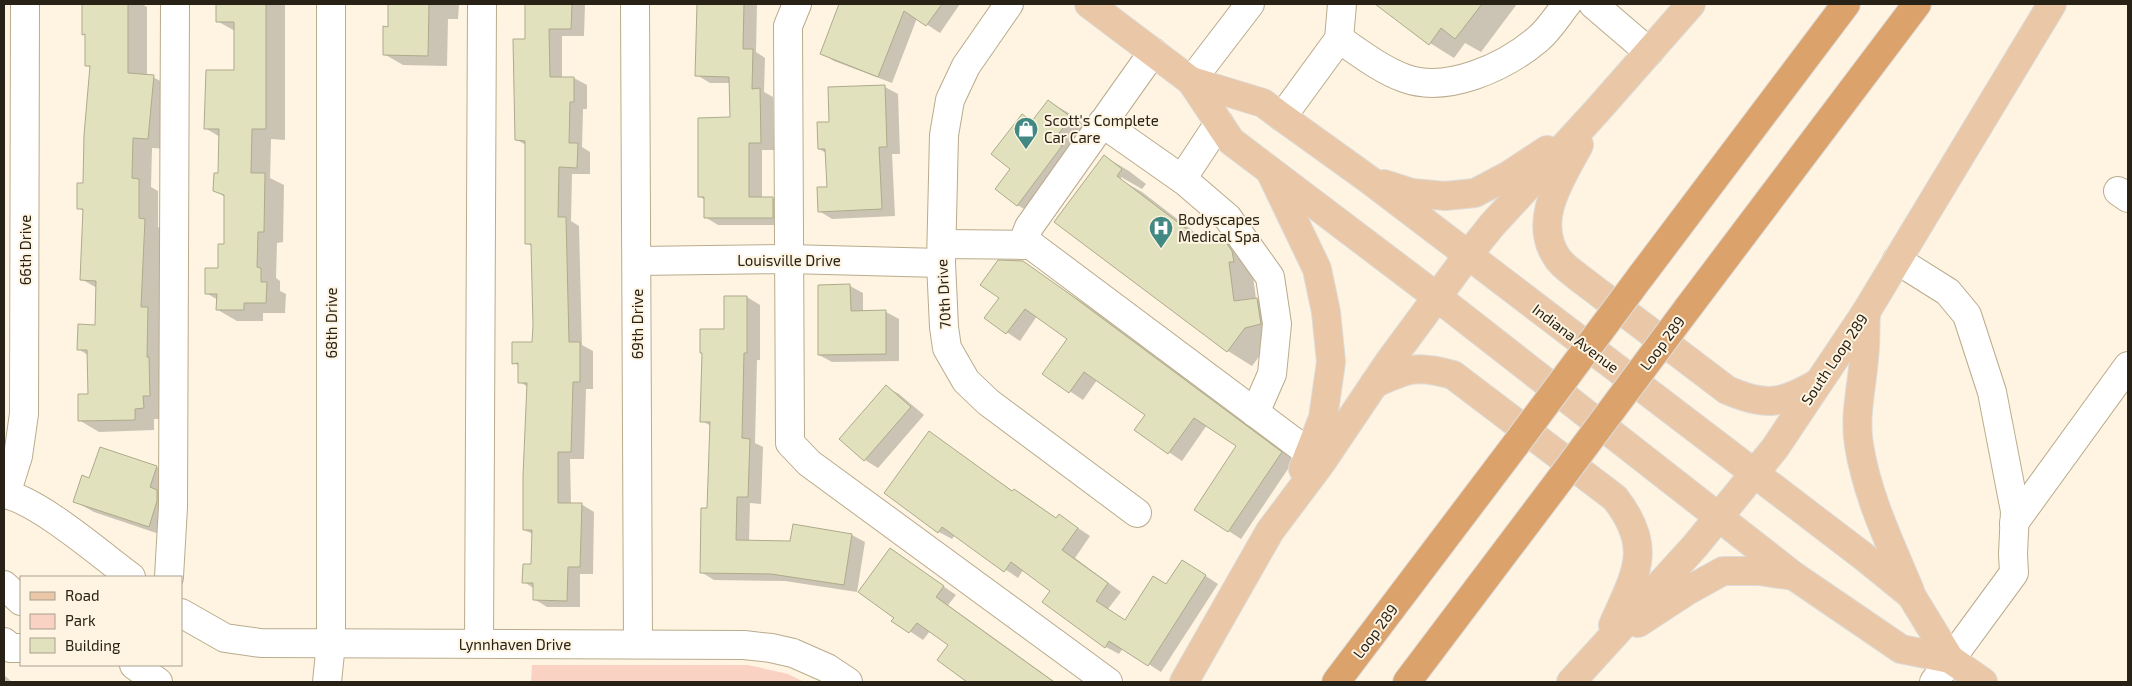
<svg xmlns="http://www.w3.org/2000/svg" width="2132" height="686" font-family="'Exo 2',sans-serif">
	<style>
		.green { fill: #f9d2c3 }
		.shadow { fill: #0003 }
		.building { fill: #e2e1be; stroke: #adab8b }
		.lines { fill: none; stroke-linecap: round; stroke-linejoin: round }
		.minor-casing { stroke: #baab8c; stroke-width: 30 }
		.major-casing { stroke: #dddcda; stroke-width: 30 }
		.highway-casing { stroke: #dddcda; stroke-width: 30 }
		.minor { stroke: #fff; stroke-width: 28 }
		.major { stroke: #e9c7a7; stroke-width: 28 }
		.highway { stroke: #dba26c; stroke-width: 28 }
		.highway-bridge-casing { stroke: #dddcda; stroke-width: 30; stroke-linecap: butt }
		.highway-bridge { stroke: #dba26c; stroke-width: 28 }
		.labels { text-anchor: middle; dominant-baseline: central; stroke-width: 4; stroke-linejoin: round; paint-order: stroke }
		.poi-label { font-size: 15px; fill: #282216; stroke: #fef4e1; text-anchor: start }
		.street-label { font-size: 15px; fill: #282216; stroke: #fef4e1 }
	</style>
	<rect width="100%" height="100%" fill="#fef4e1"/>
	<polygon class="green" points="532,665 748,665 788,674 804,682 531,682"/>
	<g class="shadow">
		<polygon points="83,4 142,4 147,7 147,76 153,77 173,88 167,149 152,148 151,187 158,191 158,227 164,231 163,419 154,419 154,430 99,432 79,420 89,395 88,355 78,349 96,326 97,288 81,279 84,211 78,208 84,184 91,68 87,65 86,36 83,34"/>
		<polygon points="217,4 285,4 285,140 271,139 270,178 284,185 283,242 277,243 276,278 280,281 280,291 286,294 285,313 263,313 263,321 237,321 218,310 218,300 206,293 220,270 225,245 225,197 214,190 220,174 220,137 205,128 235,71 235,31 217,21"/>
		<polygon points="390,4 459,4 458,19 448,19 447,66 403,65 384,54 389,28"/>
		<polygon points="527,4 585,4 584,36 562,36 562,78 574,78 587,85 587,109 583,109 582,147 590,152 590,174 572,174 571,221 579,226 582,345 593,351 593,389 586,389 584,459 570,459 571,504 581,504 594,512 593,574 580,574 580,607 547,607 534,599 535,589 524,582 532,566 533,534 524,530 528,387 520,382 519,366 514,363 534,343 532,246 527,243 526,145 517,140 526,40"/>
		<polygon points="699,4 757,4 756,52 765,58 764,92 773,97 774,150 762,150 762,198 773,198 786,206 786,225 718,225 705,217 705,200 699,196 732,118 731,83 710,83 697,75"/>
		<polygon points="841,4 854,4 882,15 890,4 960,4 940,33 917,18 892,83 834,61 821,53"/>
		<polygon points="1388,4 1517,4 1481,52 1465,43 1454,58 1430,43 1384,9"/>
		<polygon points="885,87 898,94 900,154 892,154 895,216 832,219 819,211 828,188 826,153 819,149"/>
		<polygon points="1048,101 1067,112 1090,129 1037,216 1017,205 1012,168 1033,122"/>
		<polygon points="1104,156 1129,171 1146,184 1142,189 1121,177 1121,180 1142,192 1202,238 1220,235 1245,249 1253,276 1256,299 1282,313 1270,342 1252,366 1228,351 1055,222"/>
		<polygon points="1022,262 1085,304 1294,460 1241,539 1196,510 1237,446 1207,425 1182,461 1136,430 1147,414 1097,380 1083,400 1044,374 1069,339 1037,316 1020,341 986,318"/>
		<polygon points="819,286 850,286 863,293 863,312 886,312 899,319 899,361 832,362 819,355"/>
		<polygon points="725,297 747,297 760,305 760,360 757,360 755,443 763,447 761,504 750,503 749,542 791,542 852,535 865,542 857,592 785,581 714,580 701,572 708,509 711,426 702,421 703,354 701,353 725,330"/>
		<polygon points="886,387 899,394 924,415 878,468 865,460"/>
		<polygon points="929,432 1014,492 1015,490 1028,498 1057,519 1059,515 1090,536 1075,558 1121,592 1108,609 1126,621 1167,585 1195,569 1218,584 1161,672 1123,648 1119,654 1106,647 1044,602 1052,590 1023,570 1018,578 955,535 952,539 939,532 885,493"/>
		<polygon points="100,448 157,467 176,478 168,537 94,512 74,501 90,479"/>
		<polygon points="890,549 956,595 948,605 1055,682 968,682 938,660 949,645 930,631 923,640 893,620 895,617"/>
		<polygon points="4,675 12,682 4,682"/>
	</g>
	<g class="building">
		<polygon points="82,4 128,4 128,73 154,75 148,139 133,138 132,178 139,179 139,218 145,219 141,307 148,307 147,357 149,357 150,396 143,396 144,408 135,409 135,420 78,421 78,394 88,394 87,350 77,350 78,324 95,325 96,281 80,280 83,209 77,209 77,183 83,183 84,135 90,66 85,66 85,34 82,35"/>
		<polygon points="216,4 266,4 266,129 252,129 251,173 265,173 264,232 258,232 257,267 261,268 261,282 267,282 266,303 244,303 244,310 216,310 217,294 205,294 205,268 218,268 218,244 224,244 224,195 213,191 214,173 218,173 219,129 204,129 206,70 234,70 234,22 216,22"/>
		<polygon points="388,4 429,4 428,56 383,55 383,26 388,27"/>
		<polygon points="525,4 572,4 571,29 549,29 550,77 574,77 574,102 570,102 569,143 578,143 577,168 559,167 558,217 566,217 569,342 580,342 580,382 573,382 571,452 558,452 558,503 582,503 580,567 568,567 567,601 533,600 533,583 522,583 523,564 531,564 532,530 523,530 523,476 527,383 518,383 518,363 512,364 512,342 532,342 533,326 531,244 525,244 525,141 515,140 513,39 525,39"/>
		<polygon points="697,4 744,4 743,49 753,49 752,89 760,88 761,143 749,143 749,197 773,197 773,218 704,218 704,197 698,197 698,118 730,117 729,77 695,76"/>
		<polygon points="839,4 942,4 926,26 904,11 878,77 820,54"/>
		<polygon points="1375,4 1482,4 1455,39 1441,28 1429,45"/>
		<polygon points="885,85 887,147 879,147 882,209 818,212 817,187 827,187 825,149 818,149 817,122 829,122 828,87"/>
		<polygon points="1048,100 1071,117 1054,140 1062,146 1017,206 995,189 1010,169 991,154 1022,114 1032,121"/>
		<polygon points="1104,155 1122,169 1117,176 1197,237 1220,234 1232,251 1234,262 1229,262 1234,301 1257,298 1261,324 1245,328 1227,352 1054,222"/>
		<polygon points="998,260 1023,261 1071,295 1282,452 1228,532 1194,510 1236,446 1194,418 1168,454 1134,430 1145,415 1084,372 1069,393 1042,374 1067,339 1025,309 1006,334 984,318 999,298 980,285"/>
		<polygon points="850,284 851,311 886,310 886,354 818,355 818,285"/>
		<polygon points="724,296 747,296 747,353 744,353 742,438 750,439 748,497 737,497 736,540 790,541 793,524 852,534 844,585 771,574 700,573 701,508 707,508 710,422 700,422 702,353 700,353 700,329 724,329"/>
		<polygon points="886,385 911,407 864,461 839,439"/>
		<polygon points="929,431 1012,491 1014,489 1056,518 1059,514 1078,528 1062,550 1108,583 1096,601 1125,620 1153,576 1166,584 1182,560 1206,575 1148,666 1109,641 1105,648 1042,602 1050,591 1011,562 1004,572 942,527 938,533 884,493"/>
		<polygon points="100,447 157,466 150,487 157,490 157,501 149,527 73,502 82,475 89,478"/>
		<polygon points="890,548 944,586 936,597 1054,682 967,682 937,660 948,645 917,623 909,633 891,621 894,618 858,592"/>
	</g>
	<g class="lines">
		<defs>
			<g id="minor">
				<polyline points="635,4 638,644"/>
				<polyline points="797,4 788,26 790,443 809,463 1108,682"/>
				<polyline points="1009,4 966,66 950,100 944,135 941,263 944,327 947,348 966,381 988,402 1137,513"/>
				<polyline points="1593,4 1649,52"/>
				<path d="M1339,39C1360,53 1380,69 1404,78C1447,94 1505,67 1538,39C1549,30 1558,15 1567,4"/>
				<polyline points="1191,81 1250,4"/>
				<polyline points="1282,117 1339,39 1342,4"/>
				<polyline points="1102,123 1186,182 1228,218 1270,277 1277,324 1272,374 1255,413"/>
				<polyline points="1182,179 1219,123"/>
				<polyline points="2118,191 2128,198"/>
				<polyline points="942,244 1031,245 1309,453"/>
				<polyline points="1022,245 1029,227 1153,52"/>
				<polyline points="1897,260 1948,292 1967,315 1992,392 2015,511 2013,554 2014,573 1934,682"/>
				<polyline points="637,261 788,259 941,263"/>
				<path d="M4,494C38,500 101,555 131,577"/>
				<polyline points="6,494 18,456 24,414 25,4"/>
				<polyline points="2014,523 2128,366"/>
				<polyline points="169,577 173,507 175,4"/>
				<polyline points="4,585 21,601"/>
				<polyline points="181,613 225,638 261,643 744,645 771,648 793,653 827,668 848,682"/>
				<polyline points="4,642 11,648 21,648"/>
				<polyline points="479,643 482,4"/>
				<polyline points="134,665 158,682"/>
				<polyline points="327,682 331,643 331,4"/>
			</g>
			<g id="major">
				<polyline points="1089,4 1191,81 1231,141 1437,297 1794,576 1901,649 1950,659"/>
				<polyline points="1191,81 1263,103 1282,117 1371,181 1863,556 1911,595 1950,659 1983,682"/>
				<path d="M1579,145C1561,179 1531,221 1558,259C1563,266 1572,272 1578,277L1727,390C1766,407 1782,404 1818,383"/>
				<polyline points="1271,173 1317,269 1326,312 1331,362 1323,418 1303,469"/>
				<polyline points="1384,184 1412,193 1445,196 1475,193 1509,175 1547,150"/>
				<path d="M1866,312C1865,327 1866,343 1864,358C1862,387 1854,415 1859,445C1867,496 1890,543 1910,591"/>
				<path d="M1374,384C1408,368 1417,365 1453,375L1615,498C1654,548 1636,573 1613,625"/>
				<polyline points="1638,623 1687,591 1723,571 1759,571 1794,576"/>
				<polyline points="1184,682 1270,531 1321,463 1389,362 1468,255 1492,225 1596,112 1691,4"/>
				<polyline points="1571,682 1695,546 1775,448 1866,312 2052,4"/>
			</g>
			<g id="highway">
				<polyline points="1641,276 1846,4"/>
				<polyline points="1687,309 1917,4"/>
				<polyline points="1336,682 1516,444"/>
				<polyline points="1407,682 1561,478"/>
			</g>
		</defs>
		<use href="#minor" class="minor-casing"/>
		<use href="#major" class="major-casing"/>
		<use href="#highway" class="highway-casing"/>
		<use href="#minor" class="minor"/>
		<use href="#major" class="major"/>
		<use href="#highway" class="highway"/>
		<defs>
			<g id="highway-bridge">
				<polyline points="1516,444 1641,276"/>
				<polyline points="1561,478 1687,309"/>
			</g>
		</defs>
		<use href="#highway-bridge" class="highway-bridge-casing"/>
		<use href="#highway-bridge" class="highway-bridge"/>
	</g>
	<defs>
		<symbol id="shop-pin" viewBox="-11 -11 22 30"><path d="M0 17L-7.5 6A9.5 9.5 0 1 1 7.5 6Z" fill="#428983" stroke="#fef4e1"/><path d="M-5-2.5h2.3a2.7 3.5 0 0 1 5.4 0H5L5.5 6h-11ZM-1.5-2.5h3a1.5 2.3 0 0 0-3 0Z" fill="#fff"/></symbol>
		<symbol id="hospital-pin" viewBox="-11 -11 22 30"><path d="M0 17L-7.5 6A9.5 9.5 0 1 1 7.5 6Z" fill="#428983" stroke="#fef4e1"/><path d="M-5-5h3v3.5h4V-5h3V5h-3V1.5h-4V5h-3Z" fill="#fff"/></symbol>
	</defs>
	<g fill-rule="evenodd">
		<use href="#shop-pin" x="1012" y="115" width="28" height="38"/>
		<use href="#hospital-pin" x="1147" y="214" width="28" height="38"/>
	</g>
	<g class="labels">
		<g class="poi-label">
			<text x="1044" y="120">Scott's Complete<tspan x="1044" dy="17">Car Care</tspan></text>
			<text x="1178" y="219">Bodyscapes<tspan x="1178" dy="17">Medical Spa</tspan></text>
		</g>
		<g class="street-label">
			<text transform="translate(25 250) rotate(-90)">66th Drive</text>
			<text x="789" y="260">Louisville Drive</text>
			<text transform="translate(943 294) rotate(-93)">70th Drive</text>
			<text transform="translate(331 323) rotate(-90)">68th Drive</text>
			<text transform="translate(637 324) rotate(-90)">69th Drive</text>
			<text transform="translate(1576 338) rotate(37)">Indiana Avenue</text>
			<text transform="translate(1662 343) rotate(-53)">Loop 289</text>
			<text transform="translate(1834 359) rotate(-56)">South Loop 289</text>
			<text transform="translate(1375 631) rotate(-53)">Loop 289</text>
			<text x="515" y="644">Lynnhaven Drive</text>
		</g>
	</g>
	<rect width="2132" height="686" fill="none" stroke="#282216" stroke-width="10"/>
	<rect x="20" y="576" width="162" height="90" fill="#fef4e1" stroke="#a8a090"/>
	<rect x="30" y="592" width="25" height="8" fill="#e9c7a7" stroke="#a8a090"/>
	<text x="65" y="601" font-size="15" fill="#282216">Road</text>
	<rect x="30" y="614" width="25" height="15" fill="#f9d2c3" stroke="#a8a090"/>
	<text x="65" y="626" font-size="15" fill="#282216">Park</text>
	<rect x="30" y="638" width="25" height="15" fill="#e2e1be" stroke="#a8a090"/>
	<text x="65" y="651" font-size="15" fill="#282216">Building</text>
</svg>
